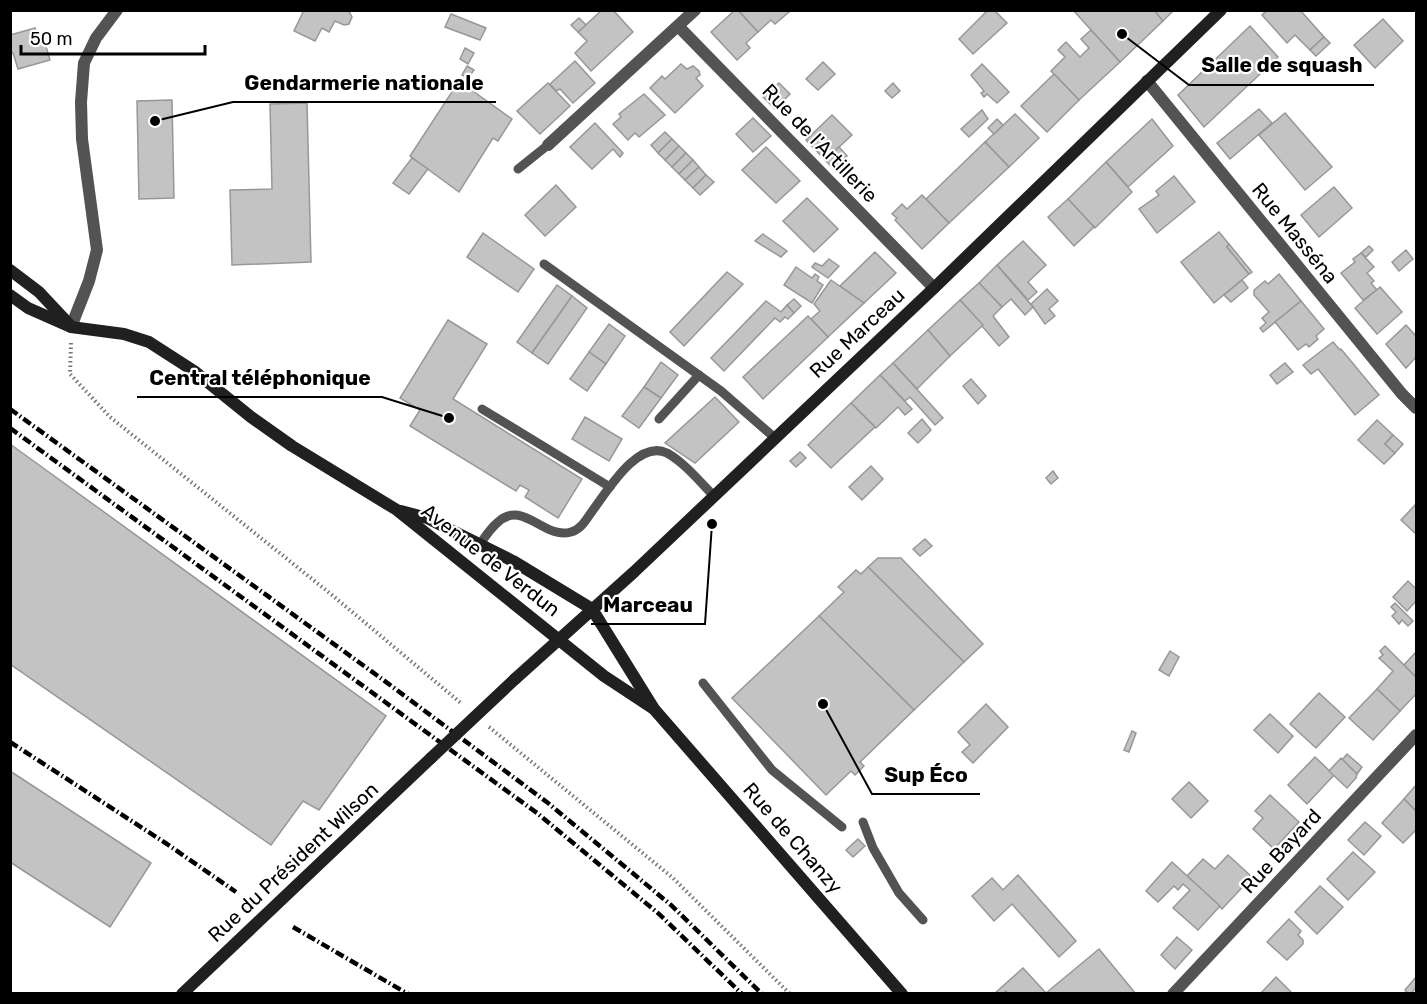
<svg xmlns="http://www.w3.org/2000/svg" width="1427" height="1004" font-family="Rubik,sans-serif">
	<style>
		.building { fill: #c3c3c3; stroke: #979797; stroke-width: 1.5 }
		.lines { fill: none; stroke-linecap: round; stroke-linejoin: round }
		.path { stroke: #757575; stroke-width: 4; stroke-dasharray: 1.5 3; stroke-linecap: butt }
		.service { stroke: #535353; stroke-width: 9 }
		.minor { stroke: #535353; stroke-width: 12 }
		.secondary { stroke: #202020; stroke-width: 12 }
		.rail { stroke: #000; stroke-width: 4.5; stroke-dasharray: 9 3 1.5 3; stroke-linecap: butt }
		.secondary-bridge { stroke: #202020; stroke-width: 12 }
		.labels { text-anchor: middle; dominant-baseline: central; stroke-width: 4.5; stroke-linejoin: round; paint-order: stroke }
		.street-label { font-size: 20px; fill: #000; stroke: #fff }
		.leader { fill: none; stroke: #000; stroke-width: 2 }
		.callout-dot { fill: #000; stroke: #fff; stroke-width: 2 }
		.callout-label { font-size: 21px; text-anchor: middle; font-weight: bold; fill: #000; stroke: #fff; stroke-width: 4.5; stroke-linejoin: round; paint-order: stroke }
	</style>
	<rect width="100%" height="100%" fill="#fff"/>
	<g class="building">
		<polygon points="304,10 346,10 350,13 352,17 349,24 344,25 335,21 329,32 322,28 315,41 294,31"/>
		<polygon points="602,10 613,10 633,32 591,71 575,53 587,41 578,32"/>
		<polygon points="735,10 738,10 758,32 746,43 750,48 737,60 711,32"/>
		<polygon points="738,10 787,10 789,12 775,24 771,20 758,32"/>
		<polygon points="988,10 994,10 1007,23 973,54 959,39"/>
		<polygon points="1073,10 1154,10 1163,21 1120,62"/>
		<polygon points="1154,10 1174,10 1163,21"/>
		<polygon points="1267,10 1300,10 1324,37 1310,50 1295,35 1287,43 1262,15"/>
		<polygon points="451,14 486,28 480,40 445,27"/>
		<polygon points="579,18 586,25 578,32 571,25"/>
		<polygon points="1383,19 1403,41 1375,68 1354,45"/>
		<polygon points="1250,26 1278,57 1204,127 1178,95"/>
		<polygon points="35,28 39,44 45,43 50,60 18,69 13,53 10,53 10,35"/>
		<polygon points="1091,30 1120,62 1079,100 1051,71 1065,57 1058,50 1066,42 1080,57 1089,48 1081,39"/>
		<polygon points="1324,37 1330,43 1316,56 1310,50"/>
		<polygon points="465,48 474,53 468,64 460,59"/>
		<polygon points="575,61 595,83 573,103 560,89 556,91 550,84"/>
		<polygon points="823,62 835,74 818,90 806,79"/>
		<polygon points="681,64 687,69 693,66 699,71 700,75 696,78 703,86 675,113 650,88 662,76 665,79"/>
		<polygon points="982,64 1009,92 997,103 987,94 984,97 981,93 984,91 971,75"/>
		<polygon points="467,66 474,70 468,78 462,75"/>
		<polygon points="1054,74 1079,100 1047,132 1021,106"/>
		<polygon points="459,81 512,119 498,141 493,138 459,192 410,156"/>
		<polygon points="548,83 570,106 540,134 517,111"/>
		<polygon points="779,83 790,94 775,109 763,97"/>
		<polygon points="893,83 900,91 892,98 885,91"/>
		<polygon points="644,94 665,115 639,137 635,133 628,140 613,124 621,117 619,114"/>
		<polygon points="172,100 174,198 139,199 137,101"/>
		<polygon points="307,103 311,262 232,265 230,190 272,189 270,104"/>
		<polygon points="1259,109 1272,123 1230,159 1217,143"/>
		<polygon points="982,110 988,119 969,137 961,129"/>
		<polygon points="1285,113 1332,167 1305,190 1259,135"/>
		<polygon points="1015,114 1039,138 1009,167 985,142"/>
		<polygon points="832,115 852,135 825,160 806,140"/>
		<polygon points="753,118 771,136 753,152 736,134"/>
		<polygon points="997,119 1003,125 994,134 988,128"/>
		<polygon points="1152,119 1173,146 1128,187 1106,162"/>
		<polygon points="595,123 623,153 620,157 613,149 592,169 570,147"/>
		<polygon points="665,132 672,139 658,153 651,145"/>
		<polygon points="672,139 679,146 665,160 658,153"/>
		<polygon points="985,142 1009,167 949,223 926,199"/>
		<polygon points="679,146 686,153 672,167 665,160"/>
		<polygon points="766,147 800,181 776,203 742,170"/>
		<polygon points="839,147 847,156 834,169 825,160"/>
		<polygon points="686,153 693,160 679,174 672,167"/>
		<polygon points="412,158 428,169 409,194 393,183"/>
		<polygon points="693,160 699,167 685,180 679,174"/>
		<polygon points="1106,162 1132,192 1095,228 1068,199"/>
		<polygon points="699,167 706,175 693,188 685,180"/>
		<polygon points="706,175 714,182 700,195 693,188"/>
		<polygon points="1174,176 1195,202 1157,233 1139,209 1159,195 1156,191"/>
		<polygon points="556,185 576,207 545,236 525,215"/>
		<polygon points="1334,187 1352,208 1319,237 1301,215"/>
		<polygon points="922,195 949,223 922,249 895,220 897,218 892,214 902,204 907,209"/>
		<polygon points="807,198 838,229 814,252 783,221"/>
		<polygon points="1068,199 1094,227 1074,246 1048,217"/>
		<polygon points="1219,232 1229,244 1227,247 1249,274 1214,303 1181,262"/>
		<polygon points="483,233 534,269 518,292 467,257"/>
		<polygon points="763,234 787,251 781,257 755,241"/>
		<polygon points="1023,241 1046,265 1028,282 1037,292 1028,300 997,265"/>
		<polygon points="1229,244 1252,272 1249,274 1227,247"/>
		<polygon points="1369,246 1373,250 1366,257 1361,253"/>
		<polygon points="1406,250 1413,259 1399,271 1392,262"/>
		<polygon points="875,252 896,273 864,303 840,286"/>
		<polygon points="1361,253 1374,267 1367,273 1374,281 1371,283 1377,290 1363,300 1341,273 1355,262 1353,259"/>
		<polygon points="829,259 839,266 828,278 812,267 815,263 822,266"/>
		<polygon points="997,265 1033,307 1025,315 1011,299 1002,307 979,283"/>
		<polygon points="796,267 812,278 815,274 819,277 817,281 823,285 812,303 784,285"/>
		<polygon points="727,272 743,284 684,346 670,332"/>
		<polygon points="1279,274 1301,301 1263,332 1260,328 1266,323 1262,318 1269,312 1254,295 1254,290 1265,281 1268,284"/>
		<polygon points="831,280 864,303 828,337 811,319 820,311 814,304"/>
		<polygon points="1242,280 1248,288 1231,302 1224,295"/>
		<polygon points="979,283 1002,307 993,316 1009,337 999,346 960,300"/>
		<polygon points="557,285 572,296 532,353 517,342"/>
		<polygon points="1380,287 1402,312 1377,334 1355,308"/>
		<polygon points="1047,289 1058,301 1049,309 1055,316 1045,324 1031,304"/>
		<polygon points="572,296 587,308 548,364 532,353"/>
		<polygon points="794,299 801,306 794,313 787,305"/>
		<polygon points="960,300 983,325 950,356 928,330"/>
		<polygon points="766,301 781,312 787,305 794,313 788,319 785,317 780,322 775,318 724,371 711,358"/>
		<polygon points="1301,301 1324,329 1316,336 1318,339 1309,347 1306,344 1298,350 1275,322"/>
		<polygon points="808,316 828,337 763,399 743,377"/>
		<polygon points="448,320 487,344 453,399 582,479 558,518 525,497 529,490 520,485 516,491 410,426 420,410 400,398"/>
		<polygon points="609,324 625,336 606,364 589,352"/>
		<polygon points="1406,325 1416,336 1416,357 1406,368 1386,344"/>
		<polygon points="928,330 950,356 917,389 893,363"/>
		<polygon points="1333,342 1340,350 1341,349 1379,395 1355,415 1318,369 1311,374 1303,365"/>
		<polygon points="589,352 606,364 587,391 570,379"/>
		<polygon points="661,362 678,375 661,398 644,387"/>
		<polygon points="893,363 943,418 935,425 910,397 905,401 880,375"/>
		<polygon points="1285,363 1293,372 1277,384 1270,375"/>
		<polygon points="880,375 912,409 905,415 898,407 876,428 851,403"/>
		<polygon points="971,379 986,396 978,404 963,386"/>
		<polygon points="644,387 661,398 639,428 622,416"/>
		<polygon points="715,397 739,422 695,463 665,443"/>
		<polygon points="851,403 875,427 831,468 808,445"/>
		<polygon points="585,417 622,439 609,461 572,439"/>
		<polygon points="922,419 931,430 918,443 908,433"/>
		<polygon points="1377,420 1393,435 1385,444 1395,453 1384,464 1358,440"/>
		<polygon points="1393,435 1403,444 1395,453 1385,444"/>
		<polygon points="10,444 386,716 319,810 303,801 271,845 10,664"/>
		<polygon points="800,452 806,458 796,467 790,461"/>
		<polygon points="871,466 883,479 862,500 849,487"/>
		<polygon points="1053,471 1058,478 1051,484 1046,478"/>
		<polygon points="1416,504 1416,534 1401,520"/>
		<polygon points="925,539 932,546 920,556 913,549"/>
		<polygon points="878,558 901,558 983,644 964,662 868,567"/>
		<polygon points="868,567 964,662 914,710 819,616 844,592 838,587 856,570 861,574"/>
		<polygon points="1408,581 1416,589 1416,601 1407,611 1393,597"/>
		<polygon points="1395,603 1413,621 1408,626 1402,620 1399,624 1392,616 1396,612 1391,607"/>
		<polygon points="819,616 914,710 860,762 864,766 855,775 851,771 826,795 732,698"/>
		<polygon points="1385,646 1416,677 1416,694 1400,711 1377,689 1393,671 1379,658 1383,655 1380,651"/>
		<polygon points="1170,651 1179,657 1169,676 1159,670"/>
		<polygon points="1416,652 1416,677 1404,665"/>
		<polygon points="1377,689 1400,711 1373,740 1349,718"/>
		<polygon points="1319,693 1345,717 1316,748 1290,724"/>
		<polygon points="986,704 1008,727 973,763 962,752 970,745 958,732"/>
		<polygon points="1270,714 1293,736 1278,753 1254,730"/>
		<polygon points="1132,731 1136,733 1129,752 1124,750"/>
		<polygon points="1347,754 1362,767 1357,774 1342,760"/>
		<polygon points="1315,757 1334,775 1307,804 1288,785"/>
		<polygon points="1341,758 1357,774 1356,778 1347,788 1329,771"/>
		<polygon points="10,771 151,863 110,927 10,862"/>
		<polygon points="1189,782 1208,801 1191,818 1172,799"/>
		<polygon points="1416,785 1416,811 1404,799"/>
		<polygon points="1270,795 1299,822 1274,849 1253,829 1263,818 1255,811"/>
		<polygon points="1404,799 1416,811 1416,830 1403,843 1382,823"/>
		<polygon points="1365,822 1381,836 1364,855 1348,840"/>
		<polygon points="858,839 865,846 853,857 846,850"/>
		<polygon points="1353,852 1375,872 1348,900 1327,879"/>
		<polygon points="1228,855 1252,877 1222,909 1187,876 1203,859 1215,869"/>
		<polygon points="1172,862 1220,906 1198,930 1173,908 1190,890 1183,884 1178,890 1174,886 1158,902 1146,891"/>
		<polygon points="1018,875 1076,941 1059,957 1012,904 994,921 972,896 992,878 1003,890"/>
		<polygon points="1320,886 1343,907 1317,934 1295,912"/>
		<polygon points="1289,919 1301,931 1298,935 1303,940 1303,944 1287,960 1267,942"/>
		<polygon points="1177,937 1192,950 1175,969 1161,955"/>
		<polygon points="1099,949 1136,994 1046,994 1046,993"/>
		<polygon points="1023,968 1046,993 1008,994 1006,991 1002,994 994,994"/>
		<polygon points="1276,977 1293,994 1260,994"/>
		<polygon points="1416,977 1416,987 1411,994 1408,994 1405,990"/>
	</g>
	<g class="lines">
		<g class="path">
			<polyline points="71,343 70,374 110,417 332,595 462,704"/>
			<polyline points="489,727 673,878 790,994"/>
		</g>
		<g class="service">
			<polyline points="518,169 548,145"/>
			<polyline points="544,264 721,391 775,438"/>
			<polyline points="482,409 610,487"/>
			<polyline points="659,419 699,375"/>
			<path d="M480,544C485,537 490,529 497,523C523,498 543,540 571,532C582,529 587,518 593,510C608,490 638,439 667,453C685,463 700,482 714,496"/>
			<polyline points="703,683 772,770 842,827"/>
			<polyline points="863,822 873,848 899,893 923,920"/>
		</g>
		<g class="minor">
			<polyline points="678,26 934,288"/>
			<polyline points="1147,81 1402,394 1416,408"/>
			<polyline points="548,145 695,10"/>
			<polyline points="71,327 89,281 97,250 82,139 81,102 84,63 96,38 117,10"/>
			<polyline points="1173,994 1416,735"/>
		</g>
		<g class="secondary">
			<polyline points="10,270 39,292 69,324"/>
			<polyline points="10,295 28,308 71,327 124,334 149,342 194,371 251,417 292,446 397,510 604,676 654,709"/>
			<polyline points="401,511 427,518 513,561 592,609 654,709 902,994"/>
			<polyline points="515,679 634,572 934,288 1221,10"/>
			<polyline points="182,994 431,758"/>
		</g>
		<g class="rail">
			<polyline points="10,409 382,679 548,803 671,905 762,994"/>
			<polyline points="10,428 537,813 659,914 742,994"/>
			<polyline points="10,742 167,844 236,892"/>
			<polyline points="293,927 408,994"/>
		</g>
		<polyline class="secondary-bridge" points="431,758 515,679"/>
	</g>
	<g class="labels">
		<g class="street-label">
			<text transform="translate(820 143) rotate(46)">Rue de l'Artillerie</text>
			<text transform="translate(1295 233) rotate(51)">Rue Masséna</text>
			<text transform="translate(857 333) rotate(-43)">Rue Marceau</text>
			<text transform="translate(491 560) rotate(38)">Avenue de Verdun</text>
			<text transform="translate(793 838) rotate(49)">Rue de Chanzy</text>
			<text transform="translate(1281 851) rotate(-47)">Rue Bayard</text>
			<text transform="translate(293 862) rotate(-43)">Rue du Président Wilson</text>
		</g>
	</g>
	<path class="leader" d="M1122 34L1189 85H1374M155 121L233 102H496M449 418L382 397H137M712 524L705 624H591M823 704L872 794H980"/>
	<g class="callout-dot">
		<circle cx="1122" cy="34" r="6"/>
		<circle cx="155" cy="121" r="6"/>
		<circle cx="449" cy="418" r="6"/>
		<circle cx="712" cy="524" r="6"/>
		<circle cx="823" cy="704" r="6"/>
	</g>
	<g class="callout-label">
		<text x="1282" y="72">Salle de squash</text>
		<text x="364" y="90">Gendarmerie nationale</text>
		<text x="260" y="385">Central téléphonique</text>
		<text x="648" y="612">Marceau</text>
		<text x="926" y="782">Sup Éco</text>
	</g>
	<rect width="1427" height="1004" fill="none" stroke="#000000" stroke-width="24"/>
	<path d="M21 45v9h184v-9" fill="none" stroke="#000000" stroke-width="3"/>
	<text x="30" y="45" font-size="18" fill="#000000" stroke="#ffffff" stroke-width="4.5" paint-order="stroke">50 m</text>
</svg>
